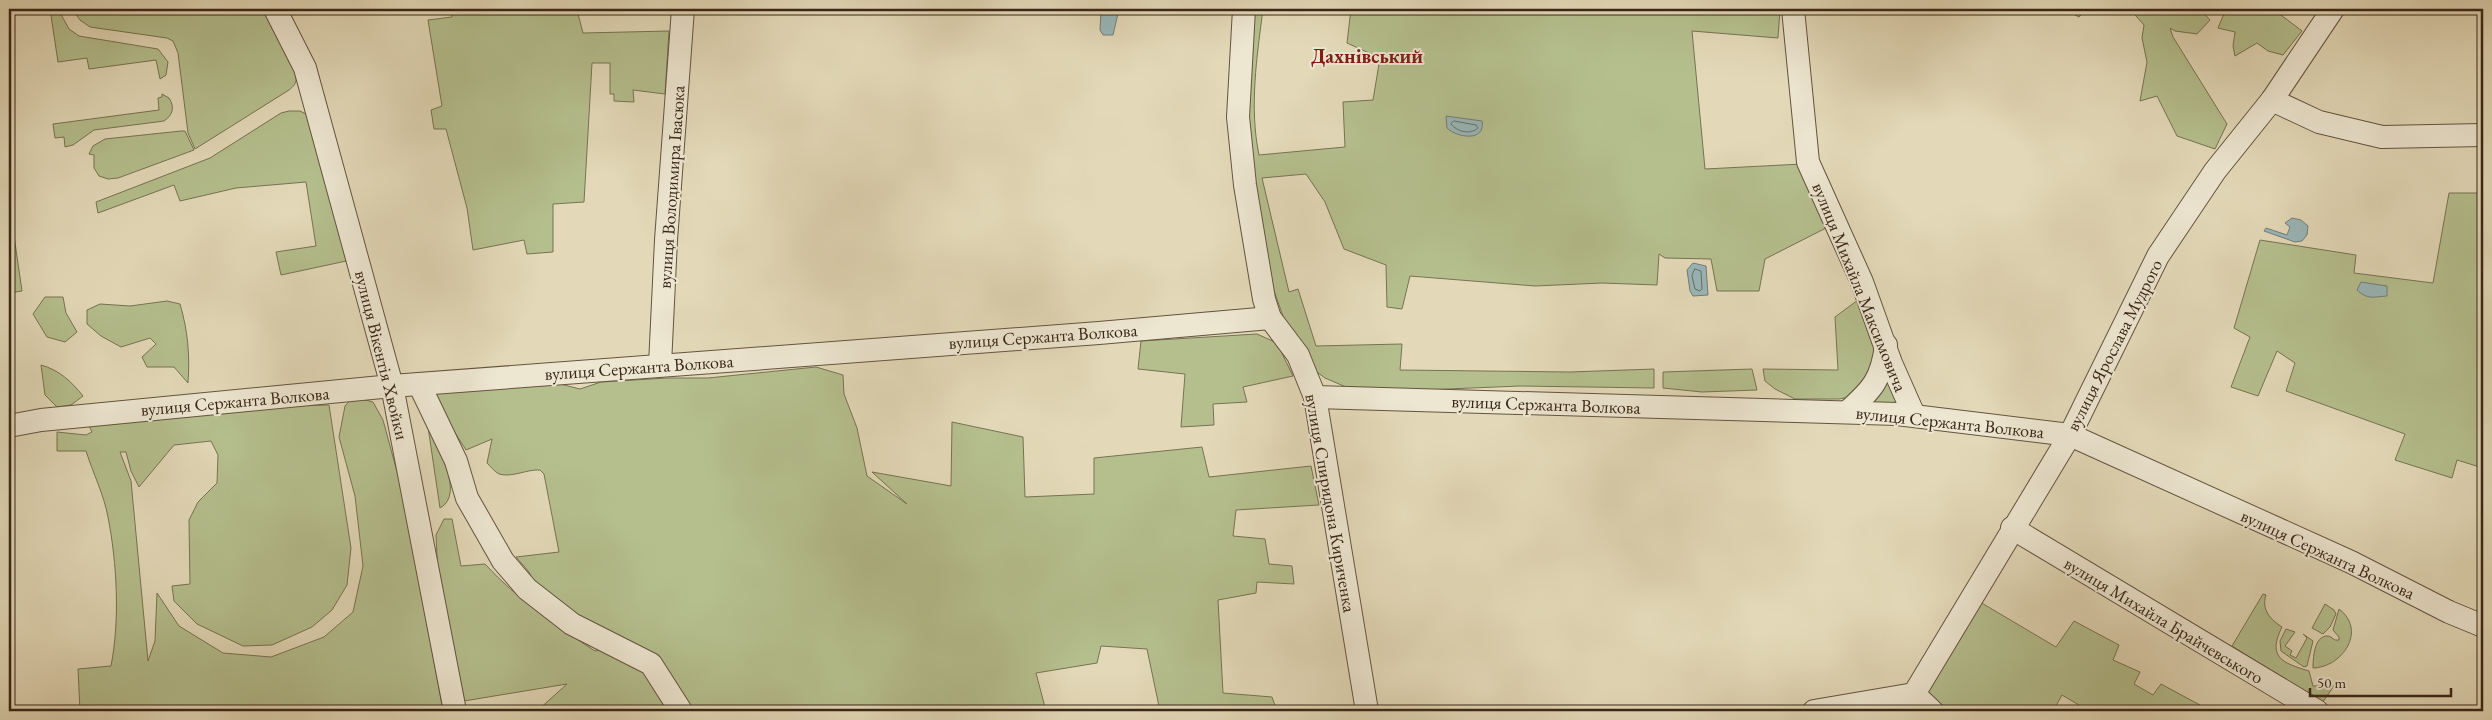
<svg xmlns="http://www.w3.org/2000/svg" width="2492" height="720" font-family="'EB Garamond',serif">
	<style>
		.green { fill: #b5bf8e; stroke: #777352 }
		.water { fill: #99b7b9; stroke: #737d78 }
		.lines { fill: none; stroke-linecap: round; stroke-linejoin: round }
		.shore { stroke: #696f68; stroke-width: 1 }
		.minor-casing { stroke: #64543f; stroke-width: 24 }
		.minor { stroke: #ede6d1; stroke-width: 22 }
		.labels { text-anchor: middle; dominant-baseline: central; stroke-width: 4; stroke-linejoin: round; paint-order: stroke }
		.street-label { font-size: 18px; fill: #392717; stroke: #ede6d1 }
		.quarter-label { font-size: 20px; font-weight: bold; fill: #7a1f14; stroke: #ede6d1 }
	</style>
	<rect width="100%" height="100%" fill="#e3d9b8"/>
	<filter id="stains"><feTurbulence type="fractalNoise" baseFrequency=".004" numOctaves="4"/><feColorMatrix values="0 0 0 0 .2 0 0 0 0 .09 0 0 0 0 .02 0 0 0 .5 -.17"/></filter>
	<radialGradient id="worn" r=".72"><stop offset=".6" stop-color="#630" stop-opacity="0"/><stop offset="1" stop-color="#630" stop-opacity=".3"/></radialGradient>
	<g class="green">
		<polygon points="50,9 58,9 69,29 79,36 158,49 168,62 166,75 160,79 156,60 89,69 87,58 58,62"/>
		<path d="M72,9H262C270,23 296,63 296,77C297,83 293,87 289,90L195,149L188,133L178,53L173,41L167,38L90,27L80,20Z"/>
		<polygon points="451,9 565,9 567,14 578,14 583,33 669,31 665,94 633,90 634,102 614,101 614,94 610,94 610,63 592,63 584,202 553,204 553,252 527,254 524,240 473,250 467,208 446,129 434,129 431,110 442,106 428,20 452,17"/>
		<path d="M1251,9H1263C1257,56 1249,107 1259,155L1345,147L1343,102L1373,100L1380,58L1347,43L1351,9H1780L1778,38L1692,31L1705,169L1802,164L1828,227L1765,259L1759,291H1717L1711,259L1665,258L1659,254L1657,285L1602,283L1535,286L1410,276L1402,309L1387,307L1386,265L1344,249L1325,202L1306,174L1262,178L1289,292L1298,289L1316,346L1402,344L1400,370L1570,372L1654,369V388L1520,386L1423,390L1346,387L1325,378L1310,367L1283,316L1268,274L1244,135Z"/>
		<polygon points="2064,9 2086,9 2079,17"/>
		<polygon points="2130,9 2200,9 2210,20 2197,34 2175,31 2170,28 2173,37 2227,124 2215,149 2177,136 2157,96 2140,101 2147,62 2142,38 2144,25"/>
		<polygon points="2230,9 2273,9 2302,31 2283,55 2268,51 2257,43 2235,56 2233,46 2235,32 2218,28 2223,16"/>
		<path d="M162,94L169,98C175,107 173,115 164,121L94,130L73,145L65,147L64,137L55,138L53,124L159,110L158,98L162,97Z"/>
		<polygon points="289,111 300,111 310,116 351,260 281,275 276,252 316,246 306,182 236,188 180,201 174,185 98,213 96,202 210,158 281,113"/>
		<polygon points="181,131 185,131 194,150 118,178 108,179 99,176 94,168 94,155 89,154 93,146 105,139"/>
		<polygon points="2449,193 2483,193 2483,468 2457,460 2452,478 2395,460 2405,434 2286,391 2295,363 2277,351 2258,396 2231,387 2250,337 2234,328 2260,240 2356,255 2354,273 2433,283"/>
		<polygon points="13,229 22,291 9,293 9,230"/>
		<polygon points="45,297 63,297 66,313 77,332 65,342 47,337 33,314"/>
		<polygon points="1862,297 1873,321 1876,372 1855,396 1839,399 1795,399 1775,389 1765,381 1763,369 1838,370 1835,317"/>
		<path d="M167,301L180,304C188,331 190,356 188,383L174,367H147L142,357L156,344L150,338L121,347L101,336L87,324V310L100,304L130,306Z"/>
		<polygon points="1257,334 1277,343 1293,376 1243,387 1247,402 1213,404 1214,425 1181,427 1185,374 1138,369 1141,341"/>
		<path d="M41,365C59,370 71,381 83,396L71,405L57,407L45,395Z"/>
		<polygon points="1888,366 1899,405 1873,403"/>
		<path d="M816,367L843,375L844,394L857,428L867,476L907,504L872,472L951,486L952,422L1023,437L1025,497L1094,494V458L1202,447L1209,477L1311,466L1319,505L1236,510L1233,536L1265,539L1269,564L1292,566L1294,584L1257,582L1256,593L1218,600L1223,693L1272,697L1277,711H1160L1147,649L1101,646L1097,663L1036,673L1046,711H537L567,684L464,701L438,576L436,535L444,519H452L461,566L485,564C518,600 555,625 595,651L636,644L604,628L582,620L537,588L529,572L516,557L559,552L544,474L540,470C527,469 512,478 499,474C495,472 490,466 487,463L492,439L466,450L429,392L556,383L580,389L601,382L667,378H708Z"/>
		<polygon points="1752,369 1757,390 1702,392 1663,388 1663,372"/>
		<path d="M353,397L373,402L383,420L406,505L443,711H80L78,669L111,666C120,620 117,563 108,517C104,495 93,473 86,451H57V432L86,435L92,432L87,422L217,408L329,405L351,548L347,585L332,610L312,627L272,645L243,646L197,624L174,601L172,586L190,584L189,520L198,502L217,483L218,455L211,441L174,445L139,487L131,471L126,452H120L131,481L148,661L155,641L157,593L179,626L223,653L271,657L324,637L353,612L363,566L355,496L339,437L345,406Z"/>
		<path d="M428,427C436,445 466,494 440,508Z"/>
		<path d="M2263,594L2266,595C2261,610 2271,620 2282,627C2267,657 2282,663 2309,671L2313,686H2334L2322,703L2232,646Z"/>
		<polygon points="1980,602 2056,647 2074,621 2119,645 2113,660 2140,672 2134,684 2153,695 2161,684 2211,711 2130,711 2122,707 2119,711 2089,711 2062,695 2053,711 1943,711 1930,703 1928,687"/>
		<polygon points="2325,604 2334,610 2336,614 2330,627 2323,634 2312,628"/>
		<path d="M2339,609C2367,630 2343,667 2313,668C2313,659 2314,635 2328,636C2333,637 2333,641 2339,640V637L2333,630Z"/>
		<polygon points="2286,629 2295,632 2285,646 2292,651 2290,655 2296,658 2307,638 2303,634 2313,641 2307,666 2304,667 2281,651 2280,641"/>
	</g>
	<g class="water">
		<polygon points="1098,9 1119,9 1113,35 1103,35 1100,30 1101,11"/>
		<path d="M1446,116L1482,121C1486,142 1457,138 1447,128Z"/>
		<polygon points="2292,218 2301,220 2308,226 2307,235 2302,241 2295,242 2264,231 2266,228 2287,235 2290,227 2285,223"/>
		<polygon points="1693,263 1706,266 1708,295 1693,296 1690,291 1687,270"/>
		<path d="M2361,282L2387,286V296C2373,297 2368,300 2357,290Z"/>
	</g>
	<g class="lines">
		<g class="shore">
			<path d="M1454,121L1476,125L1478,128C1471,135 1457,132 1451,124Z"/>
			<polygon points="1695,269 1701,271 1702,289 1700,291 1695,289 1692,276"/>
		</g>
		<defs>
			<g id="minor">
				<polyline points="275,9 305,68 392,386 455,711"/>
				<polyline points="1244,9 1238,117 1245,185 1264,299 1270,318 1298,355 1315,397 1367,711"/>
				<polyline points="1793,9 1808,162 1862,282 1891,363 1914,415"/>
				<polyline points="2272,100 2319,122 2382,137 2483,135"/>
				<polyline points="660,365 666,240 683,9"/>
				<polyline points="419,384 456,461 467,498 503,561 527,589 572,624 651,664 681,711"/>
				<polyline points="1315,397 1897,414 2070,435 2351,562 2449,612 2483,626"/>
				<path d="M1847,412C1872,390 1882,379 1886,345"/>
				<polyline points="9,426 41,420 392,386 1099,333 1270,318"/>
				<polyline points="2012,528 2317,711"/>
				<polyline points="1914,694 2070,435 2158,256 2215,171 2272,100 2333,9"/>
				<polyline points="1814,711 1914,694 1932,711"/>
			</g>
		</defs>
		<use href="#minor" class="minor-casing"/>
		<use href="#minor" class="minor"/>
	</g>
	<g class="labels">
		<g class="street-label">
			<text transform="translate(671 187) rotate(-86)">вулиця Володимира Івасюка</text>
			<text transform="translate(1860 287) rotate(68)">вулиця Михайла Максимовича</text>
			<text transform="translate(1043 336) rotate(-4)">вулиця Сержанта Волкова</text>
			<text transform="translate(2114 345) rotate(-63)">вулиця Ярослава Мудрого</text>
			<text transform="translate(382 355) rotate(76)">вулиця Вікентія Хвойки</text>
			<text transform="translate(639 367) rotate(-4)">вулиця Сержанта Волкова</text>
			<text transform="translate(235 401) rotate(-5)">вулиця Сержанта Волкова</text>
			<text transform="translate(1546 404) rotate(2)">вулиця Сержанта Волкова</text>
			<text transform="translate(1950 422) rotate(6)">вулиця Сержанта Волкова</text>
			<text transform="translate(1331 503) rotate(80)">вулиця Спиридона Кириченка</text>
			<text transform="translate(2328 554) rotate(25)">вулиця Сержанта Волкова</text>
			<text transform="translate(2164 620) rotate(31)">вулиця Михайла Брайчевського</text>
		</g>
		<g class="quarter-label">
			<text x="1367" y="56">Дахнівський</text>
		</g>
	</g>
	<rect width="2492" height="720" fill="none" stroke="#e3d9b8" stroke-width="30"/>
	<rect x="10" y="10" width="2472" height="700" fill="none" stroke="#392717" stroke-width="2.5"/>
	<rect x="15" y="15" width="2462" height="690" fill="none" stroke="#392717"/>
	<path d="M2310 688v8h141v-8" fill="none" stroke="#392717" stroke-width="2.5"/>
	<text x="2317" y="688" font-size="15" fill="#392717" stroke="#ede6d1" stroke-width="4" paint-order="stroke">50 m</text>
	<rect width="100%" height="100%" filter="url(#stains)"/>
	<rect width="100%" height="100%" fill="url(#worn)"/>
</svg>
